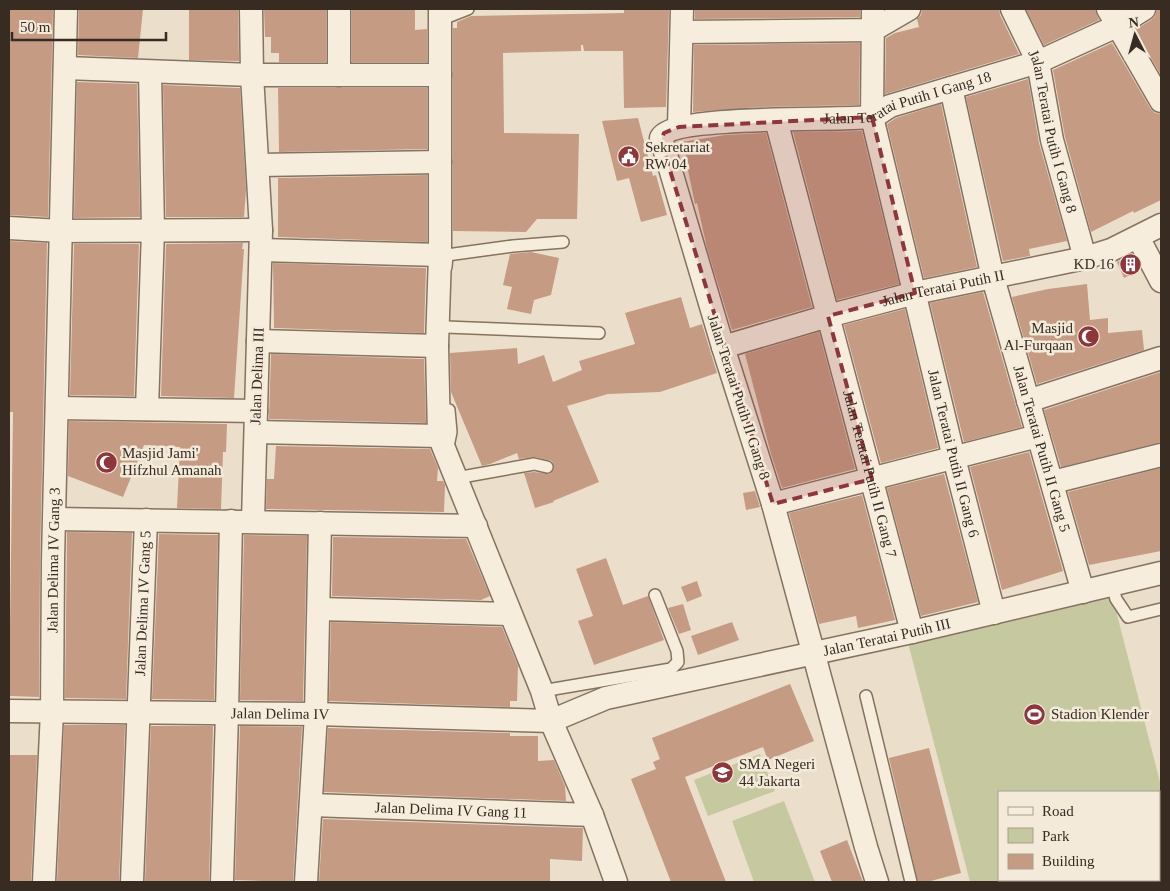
<svg xmlns="http://www.w3.org/2000/svg" width="1170" height="891" font-family="'Times New Roman',serif">
	<style>
		.green { fill: #c6c89f; fill-rule: evenodd }
		.building { fill: #c59b84 }
		.lines { fill: none; stroke-linecap: round; stroke-linejoin: round }
		.service-casing { stroke: #867260; stroke-width: 14 }
		.minor-casing { stroke: #867260; stroke-width: 25 }
		.service { stroke: #f6eddd; stroke-width: 11 }
		.minor { stroke: #f6eddd; stroke-width: 22 }
		.marked { fill: #8f363d; fill-opacity: 0.2; stroke: #8f363d; stroke-width: 4; stroke-dasharray: 10 6; stroke-linejoin: round }
		.labels { text-anchor: middle; dominant-baseline: central; stroke-width: 5; stroke-linejoin: round; paint-order: stroke }
		.street-label { font-size: 15px; fill: #382b22; stroke: #f3ead9 }
		.poi-label { font-size: 15px; fill: #382b22; stroke: #f3ead9; text-anchor: start }
	</style>
	<rect width="100%" height="100%" fill="#ebdfcb"/>
	<g class="green">
		<path d="M1111,591L1161,786V882H970L908,643ZM999,792H1159V880H999Z"/>
		<polygon points="760,754 775,791 708,816 694,780"/>
		<polygon points="784,801 815,882 754,882 732,821"/>
	</g>
	<g class="building">
		<polygon points="9,9 53,9 48,217 9,215"/>
		<polygon points="79,9 143,9 138,58 78,55"/>
		<polygon points="189,9 238,9 239,61 189,60"/>
		<polygon points="264,9 326,9 326,62 279,62 279,53 271,53 271,37 265,37"/>
		<polygon points="352,9 415,9 415,30 427,29 427,62 352,62"/>
		<polygon points="624,9 669,9 666,107 624,108 623,51 584,51 583,45 581,45 581,51 503,53 504,133 579,134 577,219 537,219 526,232 453,231 453,28 457,28 457,22 471,16 624,13"/>
		<polygon points="695,9 860,9 860,17 695,19"/>
		<polygon points="922,9 999,9 1000,15 1019,54 885,94 886,38 895,33 919,27 917,19 921,15"/>
		<polygon points="1026,9 1095,9 1099,20 1044,45"/>
		<polygon points="1157,9 1161,9 1161,75 1135,30 1151,20 1155,16"/>
		<polygon points="860,43 859,105 757,107 693,112 694,45"/>
		<polygon points="1112,43 1150,108 1155,113 1161,114 1161,200 1134,213 1133,211 1091,232 1065,137 1053,70"/>
		<polygon points="1028,79 1039,143 1067,241 1029,249 1030,256 1003,261 966,97"/>
		<polygon points="77,82 137,84 140,217 74,218"/>
		<polygon points="163,85 240,88 246,190 244,217 166,217"/>
		<polygon points="278,88 427,88 427,149 279,152"/>
		<polygon points="941,104 977,267 924,278 887,124 896,118"/>
		<polygon points="638,118 653,176 656,175 667,215 641,222 629,178 617,181 602,121"/>
		<polygon points="862,131 899,284 837,300 793,132"/>
		<polygon points="766,133 812,307 732,330 707,248 697,203 695,204 688,170 690,169 682,142 725,135"/>
		<polygon points="427,175 427,242 278,237 278,178"/>
		<polygon points="9,241 47,243 40,560 39,697 9,696 13,412 9,412"/>
		<polygon points="243,243 242,249 244,249 234,398 161,396 166,244"/>
		<polygon points="74,244 139,244 134,396 70,395"/>
		<polygon points="531,252 559,258 551,295 534,300 531,314 507,309 512,287 503,285 510,254"/>
		<polygon points="1132,254 1141,270 1124,278 1117,262"/>
		<polygon points="273,263 426,268 424,333 274,328"/>
		<polygon points="1087,284 1090,320 1108,318 1108,333 1142,330 1144,350 1037,384 1012,297 1048,289"/>
		<polygon points="983,292 1022,427 964,442 930,303"/>
		<polygon points="681,297 690,328 702,324 717,373 660,392 608,394 567,406 599,482 553,501 554,502 535,508 524,473 534,472 550,474 554,468 552,461 535,457 519,459 517,453 490,464 482,466 451,392 450,353 517,348 518,364 544,355 553,382 582,370 579,361 635,344 625,313"/>
		<polygon points="905,309 938,448 881,463 844,325"/>
		<polygon points="819,332 855,469 782,488 771,454 745,354"/>
		<polygon points="271,354 424,359 426,423 269,419"/>
		<polygon points="1161,372 1161,442 1061,467 1044,410"/>
		<polygon points="69,421 227,424 226,452 223,452 221,509 177,508 180,447 144,445 123,497 68,476"/>
		<polygon points="276,446 430,449 438,468 437,481 443,481 445,485 444,512 266,509 267,479 274,479"/>
		<polygon points="1029,452 1063,571 1002,590 970,467"/>
		<polygon points="1161,468 1161,551 1089,565 1068,492"/>
		<polygon points="944,474 978,602 921,616 887,488"/>
		<polygon points="755,491 760,507 746,510 743,493"/>
		<polygon points="862,495 895,620 858,628 856,616 819,624 789,513"/>
		<polygon points="67,532 132,533 126,699 65,698"/>
		<polygon points="159,534 218,535 214,700 152,699"/>
		<polygon points="244,535 307,536 303,701 240,700"/>
		<polygon points="333,537 466,539 490,596 481,600 332,596"/>
		<polygon points="606,558 623,605 648,596 664,640 594,665 578,621 593,616 576,569"/>
		<polygon points="697,581 702,596 687,602 681,587"/>
		<polygon points="683,604 691,630 679,634 668,608"/>
		<polygon points="331,622 502,627 518,666 517,701 510,701 510,707 329,701"/>
		<polygon points="732,622 739,640 698,655 691,636"/>
		<polygon points="790,684 814,741 768,760 763,747 685,777 726,882 671,882 631,779 656,769 653,762 660,759 652,738"/>
		<polygon points="64,725 125,725 119,882 57,882"/>
		<polygon points="151,726 213,726 209,882 145,882"/>
		<polygon points="240,726 302,727 293,882 235,880"/>
		<polygon points="328,728 510,733 510,736 538,736 538,761 554,760 565,786 566,801 324,792"/>
		<polygon points="929,748 961,873 927,882 918,882 889,758"/>
		<polygon points="9,755 37,755 31,882 9,882"/>
		<polygon points="323,819 583,828 582,861 550,859 550,882 319,882"/>
		<polygon points="847,840 863,882 832,882 820,851"/>
	</g>
	<g class="lines">
		<defs>
			<g id="service">
				<polyline points="440,20 468,9"/>
				<polyline points="446,267 447,255 513,246 563,242"/>
				<polyline points="446,327 599,333"/>
				<polyline points="443,445 449,442 451,432 449,410"/>
				<polyline points="456,478 534,464 547,467"/>
				<polyline points="1112,585 1116,599 1128,617 1161,609"/>
				<polyline points="542,691 671,669 678,662 677,651 655,595"/>
				<polyline points="866,696 911,882"/>
			</g>
			<g id="minor">
				<polyline points="251,9 252,75 261,230 253,521"/>
				<polyline points="440,9 440,255 437,346 439,436 542,691 551,721 592,815 616,882"/>
				<path id="s1" d="M873,9L872,117L954,458L994,613"/>
				<path id="s2" d="M1012,9L1038,62L1052,140L1085,258"/>
				<polyline points="1108,9 1161,101"/>
				<polyline points="682,32 873,30 909,9"/>
				<polyline points="65,68 252,75 440,75"/>
				<polyline points="339,75 339,9"/>
				<path id="s3" d="M951,88L993,278L1083,592"/>
				<path id="s4" d="M776,120L912,632"/>
				<polyline points="679,127 682,9"/>
				<polyline points="259,165 440,162"/>
				<polyline points="9,228 61,231 261,230"/>
				<polyline points="1138,237 1161,281"/>
				<polyline points="261,250 440,255"/>
				<polyline points="258,341 437,346"/>
				<path id="s5" d="M723,347L828,316L915,293L1085,258L1111,250L1161,225"/>
				<polyline points="1028,401 1161,358"/>
				<polyline points="57,408 256,411"/>
				<polyline points="147,409 153,230 150,72"/>
				<polyline points="256,432 439,436"/>
				<polyline points="1053,482 1161,455"/>
				<polyline points="773,504 1038,436"/>
				<polyline points="55,519 476,526"/>
				<polyline points="319,609 510,614"/>
				<path id="s6" d="M9,711L316,714L551,721L606,698L912,632L1161,573"/>
				<path id="s7" d="M311,805L592,815"/>
				<path id="s8" d="M44,882L52,711L53,560L66,9"/>
				<path id="s9" d="M132,882L146,520"/>
				<polyline points="222,882 227,713 231,521"/>
				<polyline points="306,882 316,714 320,523"/>
				<path id="s10" d="M877,882L866,847L773,504L723,347L661,138C673,114 838,121 870,117C877,116 884,110 890,106L1038,62L1117,26L1144,9"/>
			</g>
		</defs>
		<use href="#service" class="service-casing"/>
		<use href="#minor" class="minor-casing"/>
		<use href="#service" class="service"/>
		<use href="#minor" class="minor"/>
	</g>
	<path class="marked" d="M872,117L915,293L828,316L872,479L773,504L661,141L664,133L679,127Z"/>
	<defs>
		<symbol id="civic-disc" viewBox="-11 -11 22 22"><circle r="9.5" fill="#8f363d" stroke="#f3ead9"/><path d="M-.6-6.5H3V-4.5H.6V-3L4-1V1h2V6H-6V1h2V-1L-.6-3ZM-1.2 2.5V6h2.4V2.5Z" fill="#fff"/></symbol>
		<symbol id="building-disc" viewBox="-11 -11 22 22"><circle r="9.5" fill="#8f363d" stroke="#f3ead9"/><path d="M-4-6H4V6H1V3H-1V6H-4ZM-2.5-4.3h1.7v1.8h-1.7ZM.8-4.3h1.7v1.8H.8ZM-2.5-1h1.7V.8h-1.7ZM.8-1h1.7V.8H.8Z" fill="#fff"/></symbol>
		<symbol id="mosque-disc" viewBox="-11 -11 22 22"><circle r="9.5" fill="#8f363d" stroke="#f3ead9"/><path d="M3.5-4.9A6 6 0 1 0 3.5 4.9A5 5 0 1 1 3.5-4.9Z" fill="#fff"/></symbol>
		<symbol id="stadium-disc" viewBox="-11 -11 22 22"><circle r="9.5" fill="#8f363d" stroke="#f3ead9"/><path d="M0-5a6.5 5 0 1 0 0 10a6.5 5 0 1 0 0-10ZM-3.5-1.8h7v3.6h-7Z" fill="#fff"/></symbol>
		<symbol id="school-disc" viewBox="-11 -11 22 22"><circle r="9.5" fill="#8f363d" stroke="#f3ead9"/><path d="M0-5L7-2L0 1L-7-2ZM-4 1L0 2.5L4 1V4Q0 6-4 4Z" fill="#fff"/></symbol>
	</defs>
	<g fill-rule="evenodd">
		<use href="#civic-disc" x="616" y="144" width="25" height="25"/>
		<use href="#building-disc" x="1118" y="252" width="25" height="25"/>
		<use href="#mosque-disc" x="1076" y="324" width="25" height="25"/>
		<use href="#mosque-disc" x="94" y="450" width="25" height="25"/>
		<use href="#stadium-disc" x="1022" y="702" width="25" height="25"/>
		<use href="#school-disc" x="710" y="760" width="25" height="25"/>
	</g>
	<g class="labels">
		<g class="street-label">
			<text stroke="none"><textPath href="#s10" startOffset="1028">Jalan Teratai Putih I Gang 18</textPath></text>
			<text stroke="none"><textPath href="#s2" startOffset="130">Jalan Teratai Putih I Gang 8</textPath></text>
			<text stroke="none"><textPath href="#s5" startOffset="228">Jalan Teratai Putih II</textPath></text>
			<text transform="translate(257 376) rotate(-88)">Jalan Delima III</text>
			<text transform="translate(739 397) rotate(72)">Jalan Teratai Putih II Gang 8</text>
			<text stroke="none"><textPath href="#s3" startOffset="372">Jalan Teratai Putih II Gang 5</textPath></text>
			<text stroke="none"><textPath href="#s1" startOffset="454">Jalan Teratai Putih II Gang 6</textPath></text>
			<text stroke="none"><textPath href="#s4" startOffset="366">Jalan Teratai Putih II Gang 7</textPath></text>
			<text stroke="none"><textPath href="#s8" startOffset="322">Jalan Delima IV Gang 3</textPath></text>
			<text stroke="none"><textPath href="#s9" startOffset="279">Jalan Delima IV Gang 5</textPath></text>
			<text stroke="none"><textPath href="#s6" startOffset="889">Jalan Teratai Putih III</textPath></text>
			<text stroke="none"><textPath href="#s6" startOffset="271">Jalan Delima IV</textPath></text>
			<text stroke="none"><textPath href="#s7" startOffset="140">Jalan Delima IV Gang 11</textPath></text>
		</g>
		<g class="poi-label">
			<text x="645" y="147">Sekretariat<tspan x="645" dy="17">RW 04</tspan></text>
			<text x="1114" y="264" text-anchor="end">KD 16</text>
			<text x="1073" y="328" text-anchor="end">Masjid<tspan x="1073" dy="17">Al-Furqaan</tspan></text>
			<text x="122" y="453">Masjid Jami'<tspan x="122" dy="17">Hifzhul Amanah</tspan></text>
			<text x="1051" y="714">Stadion Klender</text>
			<text x="739" y="764">SMA Negeri<tspan x="739" dy="17">44 Jakarta</tspan></text>
		</g>
	</g>
	<rect width="1170" height="891" fill="none" stroke="#382b22" stroke-width="20"/>
	<rect x="998" y="791" width="162" height="90" fill="#f3ead9" stroke="#a89e90"/>
	<rect x="1008" y="807" width="25" height="8" fill="#f6eddd" stroke="#a89e90"/>
	<text x="1042" y="816" font-size="15" fill="#382b22">Road</text>
	<rect x="1008" y="828" width="25" height="15" fill="#c6c89f" stroke="#a89e90"/>
	<text x="1042" y="841" font-size="15" fill="#382b22">Park</text>
	<rect x="1008" y="854" width="25" height="15" fill="#c59b84" stroke="#a89e90"/>
	<text x="1042" y="866" font-size="15" fill="#382b22">Building</text>
	<g transform="translate(1135 35) rotate(354)" stroke="#f3ead9" stroke-width="4" paint-order="stroke">
	<path d="M0-4L9 19L0 12L-9 19Z" fill="#382b22"/>
	<text y="-8" font-size="14" font-weight="bold" text-anchor="middle" fill="#382b22">N</text>
	</g>
	<path d="M12 32v8h154v-8" fill="none" stroke="#382b22" stroke-width="2.5"/>
	<text x="20" y="32" font-size="15" fill="#382b22" stroke="#f3ead9" stroke-width="4" paint-order="stroke">50 m</text>
</svg>
